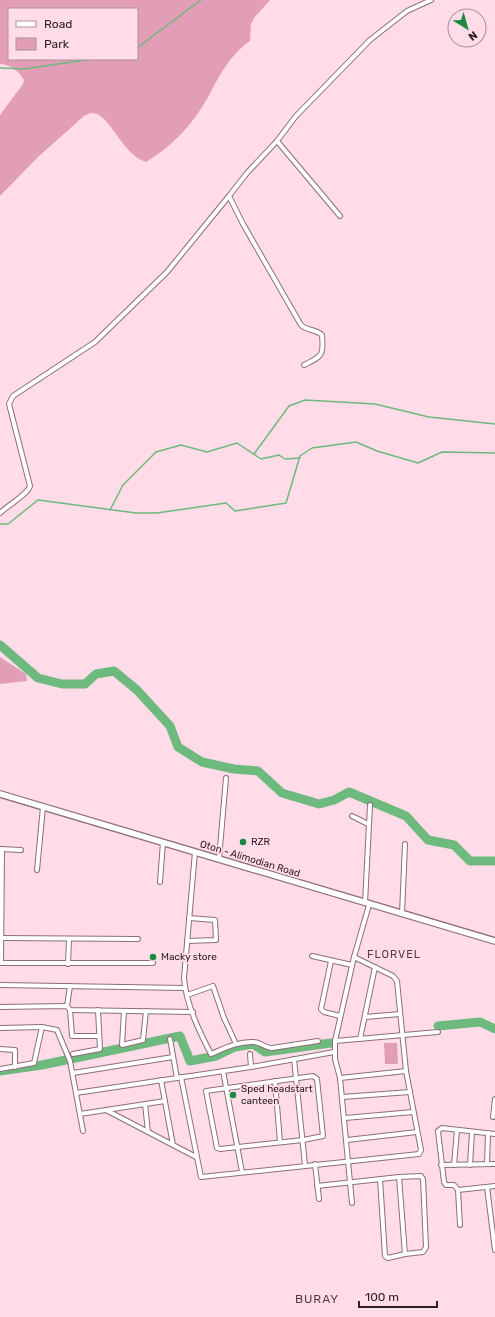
<svg xmlns="http://www.w3.org/2000/svg" width="495" height="1317" font-family="Rubik,sans-serif">
	<style>
		.green { fill: #e29eb6; fill-rule: evenodd }
		.lines { fill: none; stroke-linecap: round; stroke-linejoin: round }
		.stream { stroke: #6eb97d; stroke-width: 1.5 }
		.river { stroke: #6eb97d; stroke-width: 9 }
		.street-casing { stroke: #8d6e78; stroke-width: 6 }
		.secondary-casing { stroke: #8d6e78; stroke-width: 8 }
		.street { stroke: #fff; stroke-width: 4 }
		.secondary { stroke: #fff; stroke-width: 5.5 }
		.poi-dot { fill: #1d8940; stroke: #ffdce7; stroke-width: 1.5 }
		.labels { text-anchor: middle; dominant-baseline: central; stroke-width: 3.5; stroke-linejoin: round; paint-order: stroke }
		.poi-label { font-size: 10px; fill: #2e2125; stroke: #ffdce7; text-anchor: start }
		.street-label { font-size: 10px; fill: #2e2125; stroke: #ffdce7 }
		.neighbourhood-label { font-size: 11px; letter-spacing: 1px; fill: #573b44; stroke: #ffdce7 }
		.quarter-label { font-size: 12px; letter-spacing: 1px; fill: #573b44; stroke: #ffdce7 }
	</style>
	<rect width="100%" height="100%" fill="#ffdce7"/>
	<g class="green">
		<path d="M0,0H270L254,18L251,24L250,41C229,56 220,75 208,97C192,125 174,145 146,162C122,155 109,112 92,113C90,113 86,115 84,116L38,157L0,196V115L23,84L24,80C20,72 10,64 0,64ZM9,9H137V59H9Z"/>
		<polygon points="0,657 26,674 27,681 0,684"/>
		<polygon points="384,1043 397,1043 398,1064 385,1064"/>
	</g>
	<g class="lines">
		<g class="stream">
			<polyline points="137,48 201,0"/>
			<polyline points="0,68 24,69 92,59"/>
			<polyline points="254,454 289,406 305,400 375,404 429,417 495,424"/>
			<polyline points="110,510 123,485 156,452 181,445 207,452 237,443 261,459 279,455 285,459 300,458"/>
			<polyline points="0,524 8,524 38,500 136,513 157,513 226,503 235,511 286,503 300,456 312,448 356,442 377,451 418,463 442,452 495,453"/>
		</g>
		<g class="river">
			<polyline points="0,645 38,678 62,684 85,684 96,674 114,671 137,690 170,726 178,747 202,762 234,769 258,771 282,793 319,804 334,800 349,792 406,816 428,840 454,845 470,861 495,861"/>
			<polyline points="438,1026 480,1022 495,1029"/>
			<polyline points="0,1071 42,1065 180,1036 190,1061 216,1056 235,1047 253,1044 265,1052 331,1043"/>
		</g>
		<defs>
			<g id="street">
				<polyline points="229,196 247,173 277,141"/>
				<polyline points="340,216 277,141 296,116 370,40 407,11 431,0"/>
				<path d="M0,513C7,506 28,494 30,486L9,404L13,396L95,342L167,272L229,196L243,224L301,325C307,331 316,329 322,335C324,356 322,356 304,365"/>
				<polyline points="352,816 368,824"/>
				<polyline points="1,849 21,850"/>
				<path d="M195,852L184,978C186,1004 199,1031 211,1054C225,1048 239,1041 254,1042C260,1042 265,1048 272,1048L318,1041"/>
				<polyline points="219,859 226,778"/>
				<polyline points="37,870 43,807"/>
				<polyline points="160,882 163,842"/>
				<polyline points="365,903 370,805"/>
				<polyline points="402,914 405,844"/>
				<polyline points="1,938 138,939"/>
				<polyline points="187,941 216,940 215,920 189,918"/>
				<polyline points="312,956 352,965"/>
				<polyline points="331,961 321,1009 324,1012 340,1016"/>
				<polyline points="0,963 153,963"/>
				<polyline points="1,963 2,849"/>
				<polyline points="68,964 69,940"/>
				<polyline points="0,985 185,988"/>
				<polyline points="187,995 213,986 224,1018 236,1044"/>
				<polyline points="67,1006 70,986"/>
				<polyline points="0,1007 67,1006 70,1010 193,1012"/>
				<polyline points="70,1010 72,1036 99,1036"/>
				<polyline points="124,1011 122,1045 143,1040 146,1011"/>
				<polyline points="365,1017 400,1014"/>
				<polyline points="0,1028 42,1027 57,1030 70,1061 83,1131"/>
				<polyline points="170,1039 177,1078"/>
				<polyline points="360,1039 375,967"/>
				<polyline points="335,1041 438,1032"/>
				<polyline points="0,1049 15,1050 15,1067"/>
				<polyline points="73,1054 100,1049 98,1010"/>
				<polyline points="250,1054 251,1067"/>
				<polyline points="294,1059 305,1165"/>
				<polyline points="0,1069 34,1063 42,1027"/>
				<polyline points="223,1071 242,1172"/>
				<polyline points="73,1073 173,1057"/>
				<polygon points="313,1076 317,1079 323,1136 303,1140 220,1149 217,1148 206,1091"/>
				<polyline points="181,1077 201,1177 419,1154 421,1150 406,1071 397,981 393,976 354,957"/>
				<polyline points="340,1078 406,1071"/>
				<polyline points="161,1080 173,1145"/>
				<polyline points="275,1081 280,1142"/>
				<polyline points="76,1093 251,1067 334,1052"/>
				<polyline points="342,1097 410,1092"/>
				<polyline points="145,1104 148,1132"/>
				<polyline points="106,1110 196,1157"/>
				<polyline points="80,1114 165,1101"/>
				<polyline points="493,1117 495,1099"/>
				<polyline points="345,1118 413,1112"/>
				<polyline points="347,1140 417,1132"/>
				<polyline points="315,1164 319,1199"/>
				<polyline points="487,1164 488,1133"/>
				<polyline points="441,1165 495,1164"/>
				<polyline points="454,1165 457,1130"/>
				<polyline points="470,1165 472,1132"/>
				<polyline points="380,1179 385,1256 388,1258 405,1254"/>
				<polyline points="317,1186 399,1177 421,1176 423,1179 426,1247 423,1252 405,1254 399,1177"/>
				<polyline points="487,1187 495,1250"/>
				<polyline points="458,1190 495,1186"/>
				<polyline points="352,1203 340,1078 335,1059 335,1041 354,957 369,905"/>
				<polyline points="460,1225 458,1190 454,1185 446,1185 444,1182 438,1131 442,1128 495,1134"/>
			</g>
			<polyline id="secondary" points="0,794 495,941"/>
		</defs>
		<use href="#street" class="street-casing"/>
		<use href="#secondary" class="secondary-casing"/>
		<use href="#street" class="street"/>
		<use href="#secondary" class="secondary"/>
	</g>
	<g class="poi-dot">
		<circle cx="243" cy="842" r="4"/>
		<circle cx="153" cy="957" r="4"/>
		<circle cx="233" cy="1095" r="4"/>
	</g>
	<g class="labels">
		<g class="poi-label">
			<text x="251" y="842">RZR</text>
			<text x="161" y="957">Macky store</text>
			<text x="241" y="1089">Sped headstart<tspan x="241" dy="12">canteen</tspan></text>
		</g>
		<g class="street-label">
			<text transform="translate(250 859) rotate(17)">Oton - Alimodian Road</text>
		</g>
		<g class="neighbourhood-label">
			<text x="394" y="954">FLORVEL</text>
		</g>
		<g class="quarter-label">
			<text x="317" y="1299">BURAY</text>
		</g>
	</g>
	<rect x="8" y="8" width="130" height="52" fill="#ffdce7" stroke="#ab9199"/>
	<rect x="16" y="21" width="20" height="6" fill="#ffffff" stroke="#ab9199"/>
	<text x="44" y="28" font-size="12" fill="#2e2125">Road</text>
	<rect x="16" y="38" width="20" height="12" fill="#e29eb6" stroke="#ab9199"/>
	<text x="44" y="48" font-size="12" fill="#2e2125">Park</text>
	<g transform="translate(467 28) rotate(143)"><circle r="19" fill="#ffdce7" stroke="#ab9199"/>
	<path d="M0-3L7 15L0 10L-7 15Z" fill="#1d8940"/>
	<text y="-6" font-size="11" font-weight="bold" text-anchor="middle" fill="#2e2125">N</text>
	</g>
	<path d="M359 1301v6h78v-6" fill="none" stroke="#2e2125" stroke-width="2"/>
	<text x="365" y="1301" font-size="12" fill="#2e2125" stroke="#ffdce7" stroke-width="3" paint-order="stroke">100 m</text>
</svg>
